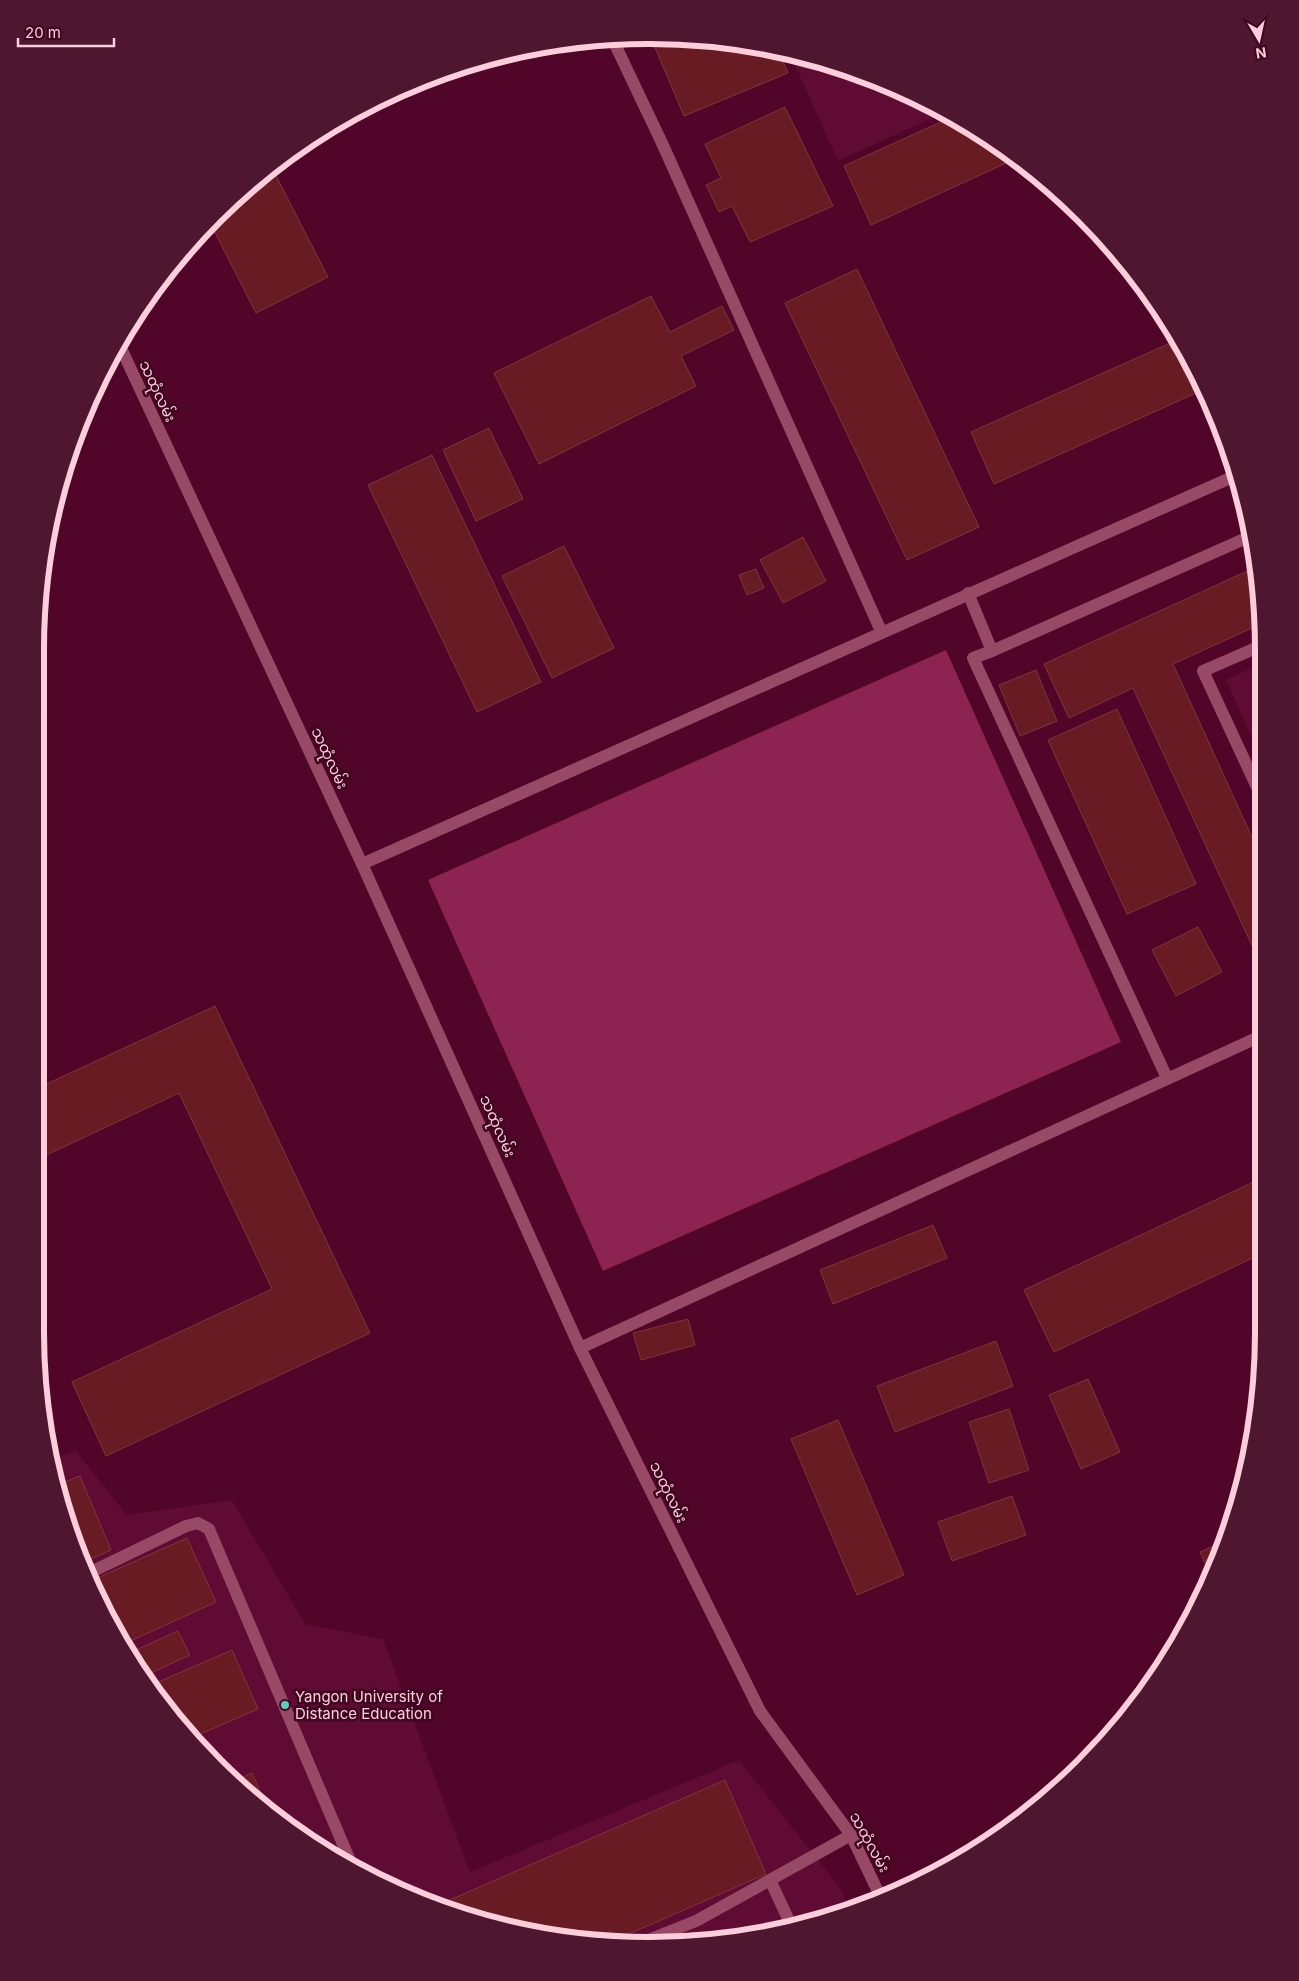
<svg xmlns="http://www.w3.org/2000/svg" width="1299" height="1981" font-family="Inter,'Noto Sans Myanmar',sans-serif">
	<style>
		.built { fill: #5f0b33 }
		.green { fill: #8d2351 }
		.building { fill: #681b23; stroke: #833439 }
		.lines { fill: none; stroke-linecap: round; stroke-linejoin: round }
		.lane { stroke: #974966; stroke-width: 12 }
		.street { stroke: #974966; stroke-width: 12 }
		.poi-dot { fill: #5dceb8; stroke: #3f0720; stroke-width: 2 }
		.labels { text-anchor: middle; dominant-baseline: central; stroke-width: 5; stroke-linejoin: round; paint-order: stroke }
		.street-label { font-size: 15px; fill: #fccedb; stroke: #3f0720 }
		.poi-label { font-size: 15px; fill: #fccedb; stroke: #3f0720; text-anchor: start }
		.rim { fill: none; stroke: #fccedb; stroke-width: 6 }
	</style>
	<rect width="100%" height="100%" fill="#510529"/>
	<g class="built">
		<polygon points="790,54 847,68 945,112 838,161"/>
		<polygon points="1262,663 1262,761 1226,680"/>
		<polygon points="76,1451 127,1515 232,1500 305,1624 383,1639 470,1872 739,1760 840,1888 850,1910 770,1934 609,1945 529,1934 415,1899 275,1819 188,1737 139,1673 68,1529 51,1460"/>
	</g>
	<polygon class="green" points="946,650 1121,1042 603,1271 428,880"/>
	<g class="building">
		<polygon points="651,38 730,40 779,52 788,73 684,116"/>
		<polygon points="785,107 833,206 750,242 732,206 719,212 706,185 721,178 705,144"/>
		<polygon points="954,116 1015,159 871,225 844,166"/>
		<polygon points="271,166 328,277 256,313 210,223"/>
		<polygon points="857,269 979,527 907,560 785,303"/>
		<polygon points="651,296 670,332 722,306 734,330 681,356 696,386 539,464 494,373"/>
		<polygon points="1177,340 1201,378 1205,389 994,484 971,432"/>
		<polygon points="489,428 523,499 476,521 443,450"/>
		<polygon points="432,455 541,682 477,712 368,485"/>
		<polygon points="803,537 826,581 783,603 760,560"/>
		<polygon points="564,546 614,648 552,678 502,576"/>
		<polygon points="1256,567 1263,610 1263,623 1173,664 1261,857 1261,965 1133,688 1069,718 1044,664"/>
		<polygon points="756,569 764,588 747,595 739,575"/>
		<polygon points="1036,670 1057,721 1020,736 999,685"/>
		<polygon points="1117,709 1196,884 1127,914 1048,740"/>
		<polygon points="1198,927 1222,972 1176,996 1152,950"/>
		<polygon points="215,1006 370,1333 106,1456 72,1382 272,1289 179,1093 40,1158 40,1087"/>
		<polygon points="1260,1179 1259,1255 1054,1352 1024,1290"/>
		<polygon points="933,1225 947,1258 833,1304 820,1270"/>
		<polygon points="688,1319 695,1345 641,1360 633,1333"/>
		<polygon points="996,1341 1013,1386 895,1432 877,1386"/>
		<polygon points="1088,1379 1120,1452 1081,1469 1049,1395"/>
		<polygon points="1009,1409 1029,1470 989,1483 969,1422"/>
		<polygon points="838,1420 904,1575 857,1595 791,1439"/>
		<polygon points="80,1476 111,1550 84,1562 68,1529 57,1485"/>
		<polygon points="1012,1496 1026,1535 952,1561 938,1522"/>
		<polygon points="187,1538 216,1602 124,1644 93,1580"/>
		<polygon points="1227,1540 1211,1577 1200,1552"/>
		<polygon points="178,1631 190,1655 142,1677 129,1653"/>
		<polygon points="232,1650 258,1709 189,1739 149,1686"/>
		<polygon points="252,1773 271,1815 235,1781"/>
		<polygon points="725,1780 766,1874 606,1944 529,1934 436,1906"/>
		<polygon points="777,1924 780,1931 770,1934 753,1935"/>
	</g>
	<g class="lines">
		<g class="lane">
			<polyline points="968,593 992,651 1251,536"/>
			<polyline points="992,651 973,658 1167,1078"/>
			<polyline points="1262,798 1203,671 1263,645"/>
			<polyline points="89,1573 186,1526 198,1523 209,1529 351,1863"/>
			<polyline points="770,1880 792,1927"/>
		</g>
		<g class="street">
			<polyline points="611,36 662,143 881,631"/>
			<polyline points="120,346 362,864 580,1348 760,1711 851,1835 882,1900"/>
			<polyline points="362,864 1237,475"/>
			<polyline points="580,1348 1261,1036"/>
			<polyline points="643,1942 696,1921 851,1835"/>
		</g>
	</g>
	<circle class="poi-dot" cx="285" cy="1705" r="5"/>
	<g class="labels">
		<g class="street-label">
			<text transform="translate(158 391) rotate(65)">သထုံလမ်း</text>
			<text transform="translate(330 758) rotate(65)">သထုံလမ်း</text>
			<text transform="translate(498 1126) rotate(66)">သထုံလမ်း</text>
			<text transform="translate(669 1492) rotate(64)">သထုံလမ်း</text>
			<text transform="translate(870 1842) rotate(61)">သထုံလမ်း</text>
		</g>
		<g class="poi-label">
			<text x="295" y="1696">Yangon University of<tspan x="295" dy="17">Distance Education</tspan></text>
		</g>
	</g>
	<path d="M0 0H1299V1981H0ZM649 44H650A605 605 0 0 1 1255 649V1332A605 605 0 0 1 650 1937H649A605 605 0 0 1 44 1332V649A605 605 0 0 1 649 44Z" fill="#4e172f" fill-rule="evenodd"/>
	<path class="rim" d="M649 44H650A605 605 0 0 1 1255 649V1332A605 605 0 0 1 650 1937H649A605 605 0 0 1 44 1332V649A605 605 0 0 1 649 44Z"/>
	<g transform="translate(1259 40) rotate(171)" stroke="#3f0720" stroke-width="4" paint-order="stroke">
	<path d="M0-4L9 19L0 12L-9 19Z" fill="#fccedb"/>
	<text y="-8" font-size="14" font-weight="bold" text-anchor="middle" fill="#fccedb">N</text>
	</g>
	<path d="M18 38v8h96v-8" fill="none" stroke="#fccedb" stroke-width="2.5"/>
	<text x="25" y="38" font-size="15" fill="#fccedb" stroke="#3f0720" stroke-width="4" paint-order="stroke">20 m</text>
</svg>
